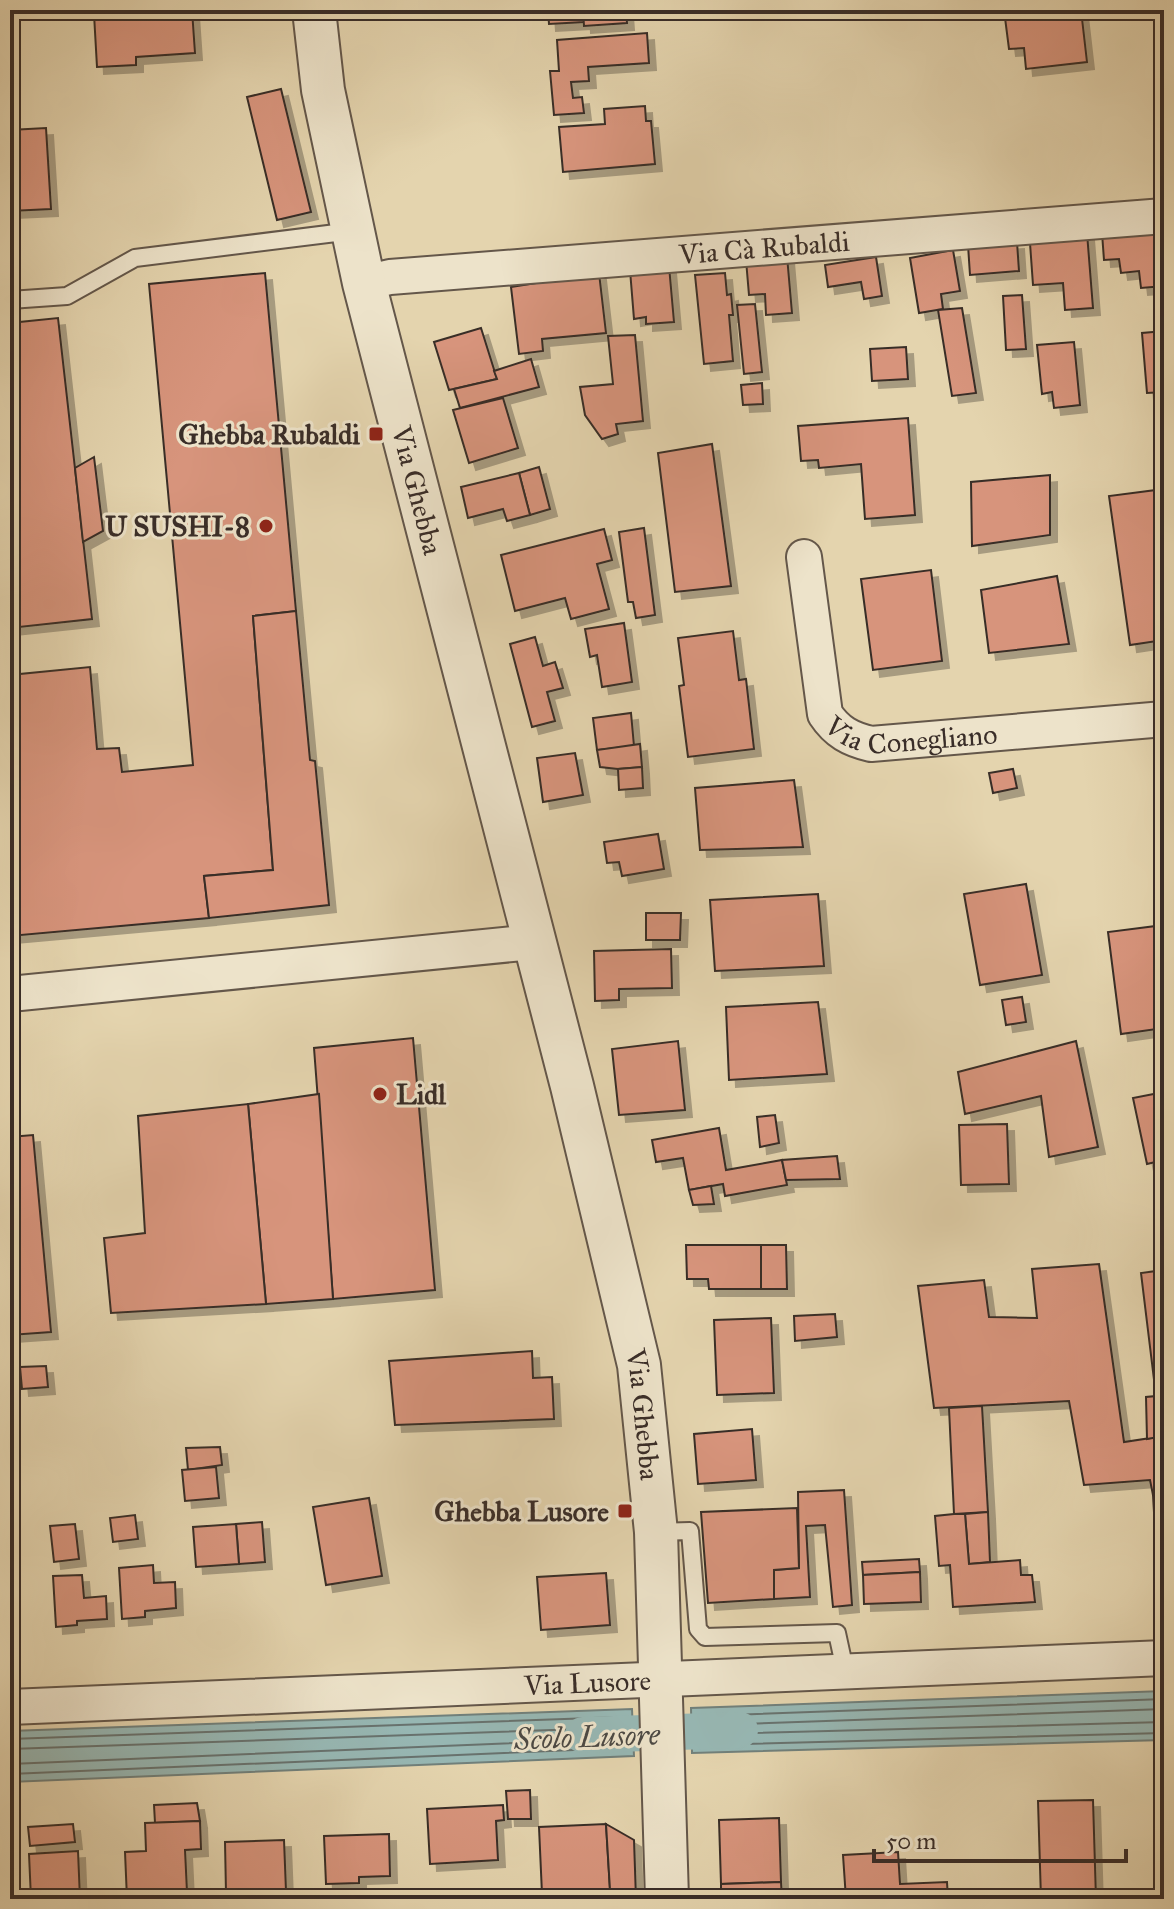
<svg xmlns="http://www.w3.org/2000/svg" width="1174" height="1909" font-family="'IM FELL Great Primer',serif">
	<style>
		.water { fill: #97b7b3; stroke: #71807b; stroke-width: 2 }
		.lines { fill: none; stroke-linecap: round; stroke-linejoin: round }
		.shore { stroke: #68726e; stroke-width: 2 }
		.canal { stroke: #97b7b3; stroke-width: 36 }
		.building { fill: #d7947b; stroke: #392d28; stroke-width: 2; filter: url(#shadow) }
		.service-casing { stroke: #64574a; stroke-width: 20 }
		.minor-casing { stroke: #64574a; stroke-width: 38 }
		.tertiary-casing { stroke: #64574a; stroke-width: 46 }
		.service { stroke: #ede3ca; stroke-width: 16 }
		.minor { stroke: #ede3ca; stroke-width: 34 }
		.tertiary { stroke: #ede3ca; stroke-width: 42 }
		.poi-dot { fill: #8f2418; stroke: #ede3ca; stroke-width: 3 }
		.labels { text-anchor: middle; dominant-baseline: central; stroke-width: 6; stroke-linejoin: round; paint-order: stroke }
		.street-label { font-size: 28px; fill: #392d28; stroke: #ede3ca }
		.poi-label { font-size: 28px; font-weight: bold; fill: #392d28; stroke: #ede3ca; text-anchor: end }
		.water-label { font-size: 30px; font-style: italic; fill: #4c4944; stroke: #ede3ca }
	</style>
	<defs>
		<filter id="shadow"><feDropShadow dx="7" dy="7" stdDeviation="0" flood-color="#0004"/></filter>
	</defs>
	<rect width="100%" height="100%" fill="#e4d4ae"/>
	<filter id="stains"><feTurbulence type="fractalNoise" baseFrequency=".0025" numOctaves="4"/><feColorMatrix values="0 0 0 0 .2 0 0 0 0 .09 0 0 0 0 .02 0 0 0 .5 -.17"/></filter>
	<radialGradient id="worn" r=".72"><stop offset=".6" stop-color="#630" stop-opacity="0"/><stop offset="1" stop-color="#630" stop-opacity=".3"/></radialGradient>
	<g class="water">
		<polygon points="1164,1691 1164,1740 692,1753 691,1708"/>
		<polygon points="632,1709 634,1756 10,1782 10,1731"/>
	</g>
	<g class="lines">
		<g class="shore">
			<polyline points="1164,1699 703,1716 699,1720 700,1741 703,1745 1164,1733"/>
			<polyline points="1164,1709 713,1725 709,1730 713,1734 1164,1722"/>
			<polyline points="10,1739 621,1717 625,1721 625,1744 622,1748 10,1774"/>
			<polyline points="10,1749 611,1728 615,1734 611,1739 10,1764"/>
		</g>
		<polyline class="canal" points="583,1735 740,1730"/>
	</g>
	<g class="building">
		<polygon points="99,10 192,10 195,53 136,57 136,65 97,67 94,14 99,14"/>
		<polygon points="548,10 583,10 584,22 549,24"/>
		<polygon points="583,10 626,10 627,23 584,26"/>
		<polygon points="1004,10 1081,10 1087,62 1026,69 1024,48 1009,49"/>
		<polygon points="647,33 649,63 588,67 589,81 571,82 573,98 582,97 584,113 554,115 550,71 559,71 557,40"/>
		<polygon points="281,89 311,212 277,220 247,97"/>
		<polygon points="645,106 646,121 651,121 655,164 563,172 559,127 605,124 604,109"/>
		<polygon points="46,128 51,209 10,211 10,130"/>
		<polygon points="1161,229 1164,286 1141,288 1139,271 1121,273 1119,259 1104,260 1102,233"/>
		<polygon points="1087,233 1093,308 1065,310 1063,283 1033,285 1030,243"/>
		<polygon points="1017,242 1019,271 970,275 968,245"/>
		<polygon points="953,250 960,291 941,294 943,309 919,313 910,258"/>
		<polygon points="787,256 792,313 766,315 765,294 749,295 746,260"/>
		<polygon points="876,257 882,296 864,299 861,282 828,287 825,265"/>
		<polygon points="669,266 674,322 646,324 646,317 634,319 630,270"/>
		<polygon points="265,273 296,611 253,616 273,870 204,876 209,918 10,936 10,675 90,667 97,749 119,748 122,772 193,765 149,284"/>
		<polygon points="599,273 606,333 542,339 543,351 519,354 511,287"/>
		<polygon points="725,273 727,295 731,294 733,315 729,315 733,361 704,364 695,275"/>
		<polygon points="1022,295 1026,349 1006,350 1003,296"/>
		<polygon points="755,304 762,372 744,374 737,305"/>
		<polygon points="962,308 976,393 952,396 938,310"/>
		<polygon points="58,318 92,619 10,628 10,323"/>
		<polygon points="481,328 497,379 449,390 434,342"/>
		<polygon points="1164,331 1164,392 1147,393 1142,333"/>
		<polygon points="635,335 643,421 616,424 618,434 602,439 585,415 580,387 613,384 608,336"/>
		<polygon points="1074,342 1080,405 1054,408 1052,392 1042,394 1037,345"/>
		<polygon points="906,347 908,379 872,381 870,349"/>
		<polygon points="531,359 539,387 460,408 454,389 497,379 494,371"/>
		<polygon points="762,383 763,404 743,405 741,385"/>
		<polygon points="503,398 518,448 469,463 453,410"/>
		<polygon points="908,418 915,515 865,519 861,464 819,468 818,460 801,461 798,426"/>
		<polygon points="712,444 731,586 675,592 658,453"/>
		<polygon points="94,457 103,531 83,542 75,468"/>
		<polygon points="539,467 550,509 530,515 519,473"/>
		<polygon points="519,473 530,515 507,521 503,509 468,518 461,487"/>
		<polygon points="1050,475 1050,535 972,546 971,482"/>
		<polygon points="1164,489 1164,640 1130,645 1109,496"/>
		<polygon points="644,528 655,615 636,618 633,602 628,602 619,532"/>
		<polygon points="604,529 612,560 597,564 609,609 571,619 565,598 515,611 501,555"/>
		<polygon points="931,570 942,661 873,670 861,579"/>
		<polygon points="1057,576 1069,644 989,653 981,590"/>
		<polygon points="296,611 310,760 315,761 329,905 209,918 204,876 273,870 253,616"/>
		<polygon points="624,623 632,682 602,687 597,655 590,657 585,629"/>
		<polygon points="733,631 739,680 746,679 754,749 688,757 679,686 684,685 678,638"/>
		<polygon points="535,637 543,666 555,662 563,688 547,692 555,721 532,727 510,644"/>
		<polygon points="631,713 634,746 597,750 593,718"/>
		<polygon points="640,744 642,767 618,769 600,767 597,750"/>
		<polygon points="575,753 583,795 543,802 537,758"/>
		<polygon points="642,767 643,788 619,790 618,769"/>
		<polygon points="1013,769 1017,788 993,793 989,773"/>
		<polygon points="794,780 803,847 700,850 695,788"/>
		<polygon points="658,834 664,869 622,876 619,862 607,863 604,842"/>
		<polygon points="1026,884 1042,975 980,985 964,894"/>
		<polygon points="818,894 824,966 715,971 710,900"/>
		<polygon points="646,913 681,913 680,940 646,940"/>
		<polygon points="1164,925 1164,1028 1121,1034 1108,932"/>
		<polygon points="671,949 672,988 619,989 619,1000 595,1001 594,951"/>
		<polygon points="1022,997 1026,1022 1006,1025 1002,1000"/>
		<polygon points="818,1002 827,1074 729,1080 726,1007"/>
		<polygon points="413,1038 435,1290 333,1299 314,1048"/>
		<polygon points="678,1041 685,1110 619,1115 612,1049"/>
		<polygon points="1076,1041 1098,1147 1049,1157 1041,1096 965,1114 958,1072"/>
		<polygon points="1164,1092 1164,1160 1147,1164 1133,1098"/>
		<polygon points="319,1094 333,1299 266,1304 248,1104"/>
		<polygon points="248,1104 266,1304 111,1313 104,1238 145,1233 138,1116"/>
		<polygon points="775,1115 779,1143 760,1147 757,1117"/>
		<polygon points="1007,1124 1009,1184 961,1185 959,1125"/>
		<polygon points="719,1128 726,1170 782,1160 787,1185 725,1196 723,1184 689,1190 683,1158 656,1162 652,1140"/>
		<polygon points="33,1135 51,1332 10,1335 10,1137"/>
		<polygon points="837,1156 840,1179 786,1180 782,1160"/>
		<polygon points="711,1186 714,1204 693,1205 689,1190"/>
		<polygon points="686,1245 761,1245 761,1289 709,1289 708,1279 687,1279"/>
		<polygon points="761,1245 786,1245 787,1289 761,1289"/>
		<polygon points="1099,1264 1124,1442 1164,1436 1164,1495 1153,1495 1150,1480 1084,1485 1069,1401 934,1408 918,1286 984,1280 989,1317 1037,1318 1032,1269"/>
		<polygon points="1164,1270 1164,1436 1147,1439 1146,1397 1156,1396 1141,1273"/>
		<polygon points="835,1314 837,1337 795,1341 794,1316"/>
		<polygon points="771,1318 774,1393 717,1395 714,1320"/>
		<polygon points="532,1351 533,1378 552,1377 554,1419 395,1425 389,1361"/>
		<polygon points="46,1366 48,1387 22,1389 20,1367"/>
		<polygon points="982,1406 988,1512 954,1514 949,1408"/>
		<polygon points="752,1429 756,1480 698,1484 694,1434"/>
		<polygon points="220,1447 222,1465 188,1470 186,1448"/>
		<polygon points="216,1467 219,1498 185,1501 182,1470"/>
		<polygon points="844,1490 852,1605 833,1607 825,1525 806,1526 810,1597 774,1599 774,1570 799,1568 798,1492"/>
		<polygon points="1153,1495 1164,1495 1164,1579 1158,1580"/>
		<polygon points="369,1498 382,1576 326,1585 313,1507"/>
		<polygon points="797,1508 799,1568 774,1570 774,1599 708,1603 701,1512"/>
		<polygon points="988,1512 990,1562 969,1564 965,1514"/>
		<polygon points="954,1514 965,1514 969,1564 1020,1560 1021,1575 1032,1575 1035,1602 953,1607 950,1565 939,1566 935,1516"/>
		<polygon points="135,1515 138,1539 113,1542 110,1518"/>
		<polygon points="262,1522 265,1562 239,1564 236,1524"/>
		<polygon points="75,1524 79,1559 54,1562 50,1526"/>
		<polygon points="236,1524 239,1564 196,1567 193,1527"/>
		<polygon points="919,1559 920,1572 863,1575 862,1562"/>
		<polygon points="153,1565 154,1583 175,1582 176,1608 145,1611 145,1617 122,1619 119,1568"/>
		<polygon points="920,1572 921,1602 864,1604 863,1575"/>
		<polygon points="606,1573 610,1625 541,1630 537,1577"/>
		<polygon points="82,1575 84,1598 106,1596 107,1619 77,1621 77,1625 56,1627 53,1576"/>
		<polygon points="530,1790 531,1819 508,1819 506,1791"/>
		<polygon points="1093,1800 1096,1899 1041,1899 1038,1801"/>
		<polygon points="197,1803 200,1821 155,1823 154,1805"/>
		<polygon points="503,1805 504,1820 496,1821 498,1860 430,1864 427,1809"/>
		<polygon points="779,1818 781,1882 721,1884 719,1820"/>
		<polygon points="200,1821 201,1849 185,1850 187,1892 157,1893 157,1899 127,1899 125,1852 146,1851 145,1823"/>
		<polygon points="73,1824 75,1842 30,1846 28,1827"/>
		<polygon points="606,1824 610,1890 542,1894 539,1827"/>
		<polygon points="606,1824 634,1840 636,1899 627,1899 610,1890"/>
		<polygon points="389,1834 390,1876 359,1877 359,1883 326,1884 324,1836"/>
		<polygon points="284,1840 286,1891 226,1893 225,1842"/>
		<polygon points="78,1851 80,1899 31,1899 29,1854"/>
		<polygon points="898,1852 900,1884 947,1882 948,1899 846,1899 843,1855"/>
		<polygon points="781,1882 782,1899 721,1899 721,1884"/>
	</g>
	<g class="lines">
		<defs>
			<g id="service">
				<polyline points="10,300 67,296 135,258 352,231"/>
				<polyline points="656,1532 690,1531 698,1629 705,1637 837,1633 845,1670"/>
			</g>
			<g id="minor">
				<path id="s1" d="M364,283L390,277L1164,216"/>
				<path id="s2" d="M804,557L825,714C837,732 850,739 871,744L1164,719"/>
				<polyline points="10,994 533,942"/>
				<path id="s3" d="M10,1707L1164,1658"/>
			</g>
			<g id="tertiary">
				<path id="s4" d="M314,10L323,90L364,283L572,1086L639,1365L656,1532L667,1899"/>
			</g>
		</defs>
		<use href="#service" class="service-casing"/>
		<use href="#minor" class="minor-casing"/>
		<use href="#tertiary" class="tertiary-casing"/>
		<use href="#service" class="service"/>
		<use href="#minor" class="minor"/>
		<use href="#tertiary" class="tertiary"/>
	</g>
	<g class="poi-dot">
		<rect x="368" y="426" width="16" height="16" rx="4"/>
		<circle cx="266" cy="526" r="8"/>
		<circle cx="380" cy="1094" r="8"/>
		<rect x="617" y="1503" width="16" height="16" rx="4"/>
	</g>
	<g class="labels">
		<g class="street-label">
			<text stroke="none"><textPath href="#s1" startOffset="402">Via Cà Rubaldi</textPath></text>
			<text stroke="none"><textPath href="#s4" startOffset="492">Via Ghebba</textPath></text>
			<text stroke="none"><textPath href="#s2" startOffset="254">Via Conegliano</textPath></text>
			<text stroke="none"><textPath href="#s4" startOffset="1444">Via Ghebba</textPath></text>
			<text stroke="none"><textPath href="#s3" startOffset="578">Via Lusore</textPath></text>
		</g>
		<g class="poi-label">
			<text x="360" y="434">Ghebba Rubaldi</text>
			<text x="250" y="526">U SUSHI-8</text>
			<text x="396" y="1094" text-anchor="start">Lidl</text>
			<text x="609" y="1511">Ghebba Lusore</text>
		</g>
		<g class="water-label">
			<text transform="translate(587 1737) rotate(-2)">Scolo Lusore</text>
		</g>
	</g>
	<rect width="1174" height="1909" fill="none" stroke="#e4d4ae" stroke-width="40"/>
	<rect x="12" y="12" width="1150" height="1885" fill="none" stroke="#392d28" stroke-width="4"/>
	<rect x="20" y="20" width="1134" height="1869" fill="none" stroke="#392d28" stroke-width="2"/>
	<path d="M874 1849v12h252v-12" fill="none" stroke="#392d28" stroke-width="4"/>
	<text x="886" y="1849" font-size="24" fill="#392d28" stroke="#ede3ca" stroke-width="6" paint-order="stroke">50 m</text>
	<rect width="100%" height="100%" filter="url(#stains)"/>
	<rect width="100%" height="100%" fill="url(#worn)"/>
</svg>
